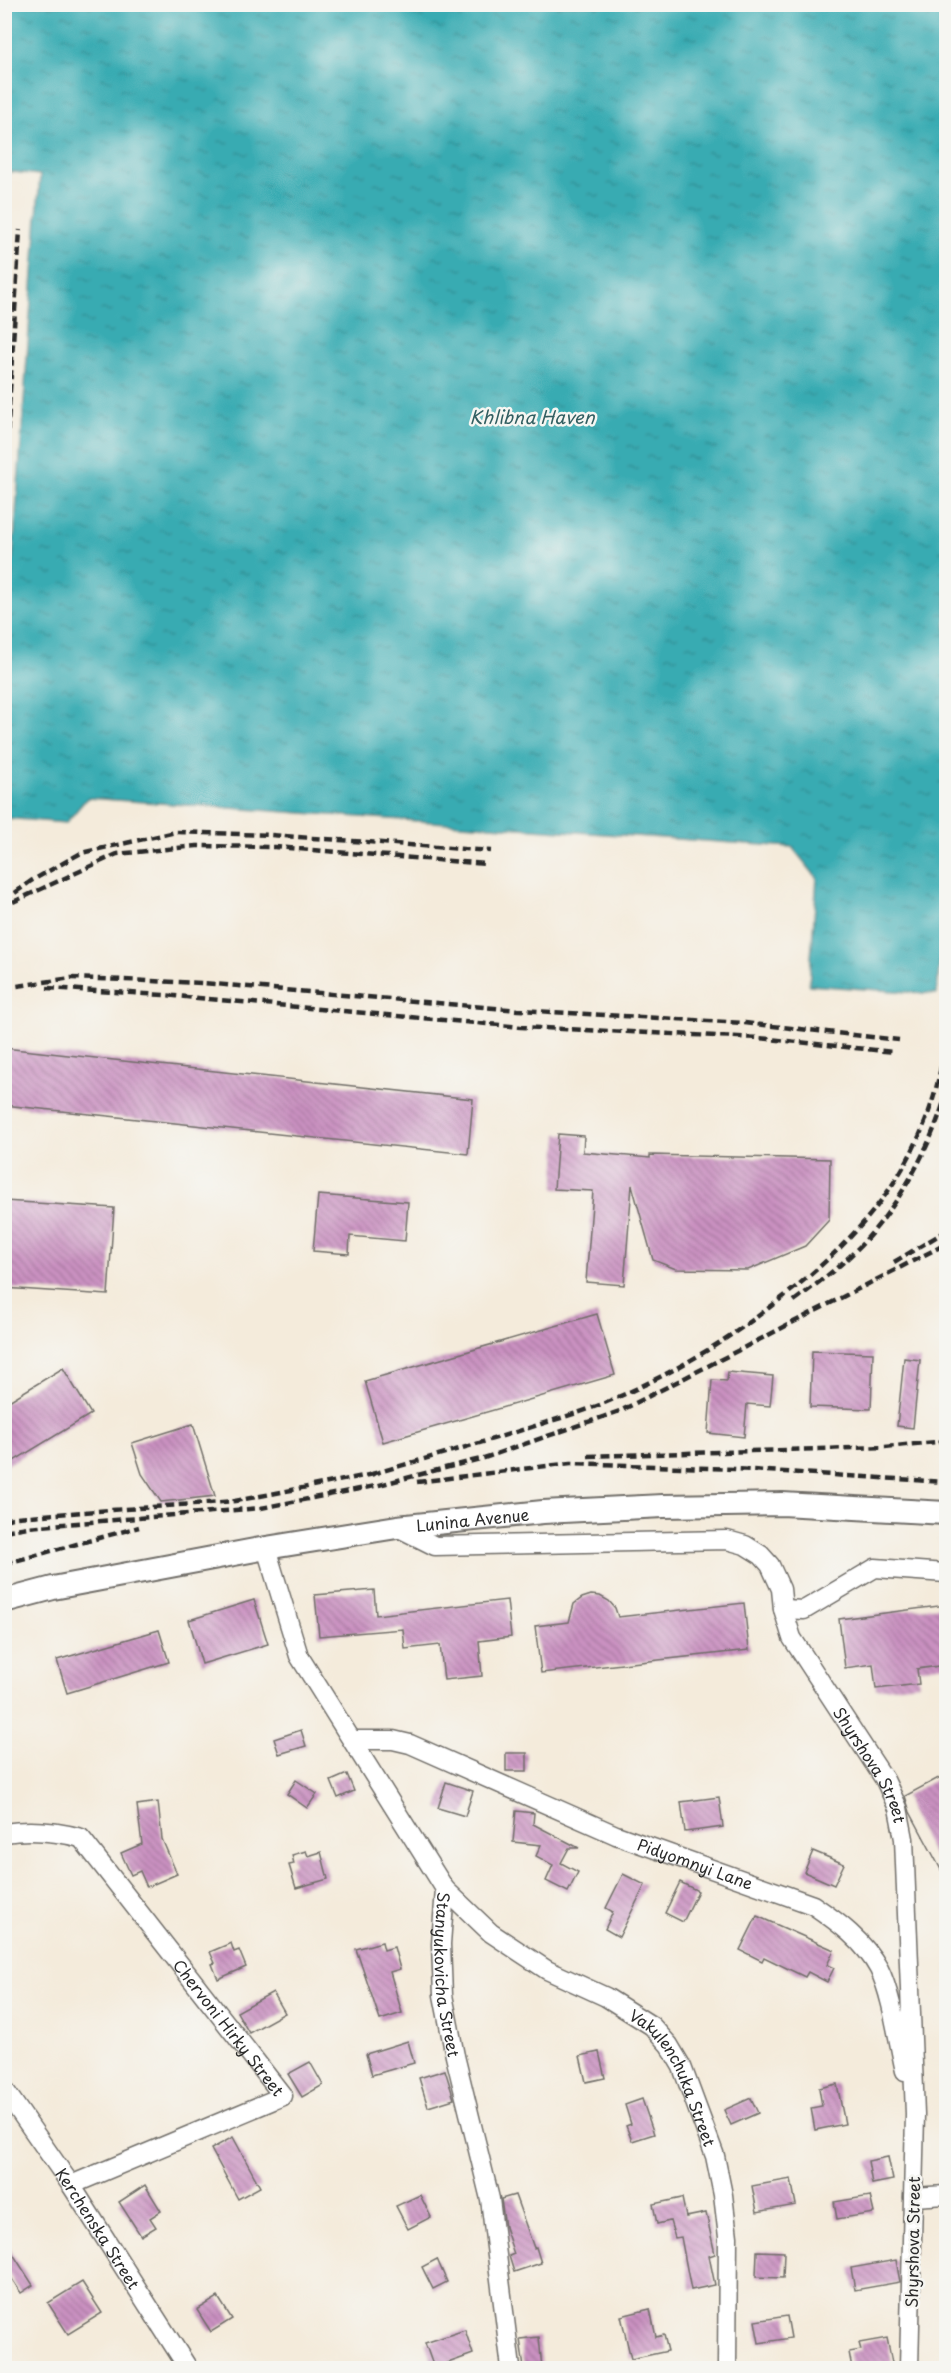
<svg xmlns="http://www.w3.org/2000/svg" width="951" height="2373" font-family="'Playpen Sans',sans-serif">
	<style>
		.water { fill: url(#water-ripples); stroke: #326b6e; stroke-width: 1.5 }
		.building { fill: url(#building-back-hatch) }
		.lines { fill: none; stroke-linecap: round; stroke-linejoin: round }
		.minor-casing { stroke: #716e69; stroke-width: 21 }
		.tertiary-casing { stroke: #716e69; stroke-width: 26 }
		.minor { stroke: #fff; stroke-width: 18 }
		.tertiary { stroke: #fff; stroke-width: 22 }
		.rail { stroke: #2b2b2b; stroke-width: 4.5; stroke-dasharray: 9 4.5; stroke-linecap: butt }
		.labels { text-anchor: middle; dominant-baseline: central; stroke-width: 5; stroke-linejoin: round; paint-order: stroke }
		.street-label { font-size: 16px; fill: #2b2b2b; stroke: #f6f6f2 }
		.water-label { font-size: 18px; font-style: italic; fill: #315e61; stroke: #f6f6f2 }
	</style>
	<defs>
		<pattern id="water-ripples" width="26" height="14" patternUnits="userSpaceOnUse" patternTransform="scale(1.5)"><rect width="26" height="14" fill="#39abb2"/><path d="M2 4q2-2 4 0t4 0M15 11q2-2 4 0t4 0" fill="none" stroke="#308b91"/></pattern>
		<pattern id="building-back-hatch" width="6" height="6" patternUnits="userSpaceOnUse" patternTransform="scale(1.5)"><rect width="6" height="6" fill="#ca91c1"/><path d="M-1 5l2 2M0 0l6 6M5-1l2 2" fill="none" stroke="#a4779d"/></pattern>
	</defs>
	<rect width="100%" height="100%" fill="#f6f6f2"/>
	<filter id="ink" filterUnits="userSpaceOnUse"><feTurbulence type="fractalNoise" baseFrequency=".0167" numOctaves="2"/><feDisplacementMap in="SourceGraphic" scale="12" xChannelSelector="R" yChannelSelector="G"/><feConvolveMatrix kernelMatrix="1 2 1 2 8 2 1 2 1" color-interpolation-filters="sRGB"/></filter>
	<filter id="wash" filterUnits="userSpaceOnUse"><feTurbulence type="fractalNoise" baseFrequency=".008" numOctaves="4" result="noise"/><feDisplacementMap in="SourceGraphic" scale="24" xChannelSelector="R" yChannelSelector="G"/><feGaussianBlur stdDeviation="1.35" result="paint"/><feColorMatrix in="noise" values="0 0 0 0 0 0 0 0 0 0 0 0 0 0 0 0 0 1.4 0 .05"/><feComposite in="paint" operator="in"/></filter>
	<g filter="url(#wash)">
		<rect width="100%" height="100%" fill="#f4ebdb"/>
		<polygon class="water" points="4,5 946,5 946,871 937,994 809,985 817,878 792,847 87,798 66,823 5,818 5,668 40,175 5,171"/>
		<g id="blocks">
			<g class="building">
				<polygon points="4,1048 473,1099 468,1154 4,1105"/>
				<polygon points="558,1134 584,1136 583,1152 650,1158 650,1155 830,1159 829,1220 805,1246 748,1270 676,1269 653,1260 632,1185 624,1285 586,1282 593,1191 554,1189"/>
				<polygon points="318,1195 408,1202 405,1241 350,1236 349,1254 313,1251"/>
				<polygon points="4,1201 114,1208 108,1295 4,1288"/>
				<polygon points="597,1314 615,1375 383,1442 365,1381"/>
				<polygon points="812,1351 873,1353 871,1409 810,1407"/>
				<polygon points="904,1358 920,1360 913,1428 897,1426"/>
				<polygon points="63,1368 91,1414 4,1467 4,1404"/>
				<polygon points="728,1372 773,1376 770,1406 747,1404 744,1437 708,1433 712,1380 727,1381"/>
				<polygon points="193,1424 215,1496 161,1502 142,1474 132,1443"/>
				<polygon points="374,1590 376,1615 507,1600 511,1637 479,1641 482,1676 444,1680 440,1645 405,1649 403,1629 319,1636 315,1595"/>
				<polygon points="591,1595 600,1596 609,1601 615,1608 618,1617 744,1603 749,1650 541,1673 535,1626 569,1622 574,1604 582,1598"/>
				<polygon points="254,1600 268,1644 202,1664 189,1620"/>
				<polygon points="946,1605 946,1665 917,1669 919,1684 876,1689 873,1664 845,1668 839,1619"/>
				<polygon points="159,1630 169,1662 67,1693 57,1660"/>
				<polygon points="301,1730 306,1746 279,1754 274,1739"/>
				<rect x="506" y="1753" width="21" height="18"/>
				<polygon points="347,1774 354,1791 338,1798 331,1781"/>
				<polygon points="946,1774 946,1879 910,1812 905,1796"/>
				<polygon points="296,1780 317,1794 307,1808 287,1794"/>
				<polygon points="446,1782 473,1791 465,1816 438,1808"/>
				<polygon points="719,1797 723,1827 685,1832 681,1802"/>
				<polygon points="158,1802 162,1839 177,1874 147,1887 140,1871 131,1875 121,1853 142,1844 137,1805"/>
				<polygon points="516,1811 534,1813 533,1824 579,1848 569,1848 561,1863 578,1872 568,1892 546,1881 553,1865 536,1856 541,1845 513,1842"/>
				<polygon points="306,1851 308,1856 321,1852 328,1879 296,1888 289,1865 294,1864 292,1855"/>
				<polygon points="813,1851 844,1864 834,1885 804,1872"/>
				<polygon points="623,1874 645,1885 619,1937 605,1929 613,1912 606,1908"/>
				<polygon points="680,1882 698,1891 683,1922 665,1913"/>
				<polygon points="757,1916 834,1950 827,1965 834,1968 827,1982 808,1972 805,1977 764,1957 762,1961 740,1950"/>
				<polygon points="382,1942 384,1950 394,1947 400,1969 390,1972 402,2013 380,2020 356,1949"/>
				<polygon points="231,1943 234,1952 239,1950 246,1967 218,1979 212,1964 215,1963 210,1952"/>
				<polygon points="273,1992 285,2013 249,2033 237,2012"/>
				<polygon points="408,2041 414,2063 372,2075 366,2054"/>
				<polygon points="599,2052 605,2078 586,2082 580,2056"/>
				<polygon points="310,2062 323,2085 302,2097 288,2074"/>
				<polygon points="445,2070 454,2099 428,2107 419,2078"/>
				<polygon points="837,2084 845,2124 815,2130 811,2108 822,2106 819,2088"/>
				<polygon points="751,2098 758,2113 731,2125 724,2110"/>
				<polygon points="642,2099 654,2134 632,2141 626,2126 631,2124 625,2105"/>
				<polygon points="233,2137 260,2187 238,2199 211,2149"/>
				<polygon points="888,2157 893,2180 872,2184 868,2161"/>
				<polygon points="791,2179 796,2205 757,2212 752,2186"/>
				<polygon points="145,2185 161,2211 150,2218 156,2227 141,2236 119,2202"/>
				<polygon points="420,2195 431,2217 408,2229 396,2206"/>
				<polygon points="515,2195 534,2248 536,2247 541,2263 514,2272 509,2256 514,2254 505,2227 501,2199"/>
				<polygon points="870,2196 874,2213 837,2219 834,2202"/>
				<polygon points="682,2198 686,2217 706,2213 715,2254 709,2256 715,2285 691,2290 681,2237 675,2238 670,2221 657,2224 653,2204"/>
				<polygon points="4,2240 33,2285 21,2293 4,2267"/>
				<polygon points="757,2251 784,2252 783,2278 756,2277"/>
				<polygon points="437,2259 447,2282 433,2289 422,2267"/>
				<polygon points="896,2260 900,2282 855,2290 851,2268"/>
				<polygon points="82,2282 102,2313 68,2334 48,2303"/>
				<polygon points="218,2297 232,2319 211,2332 197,2310"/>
				<polygon points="650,2309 656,2337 664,2335 668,2351 631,2359 621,2316"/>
				<polygon points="787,2316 791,2338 759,2343 755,2321"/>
				<polygon points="465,2330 473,2354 434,2368 425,2343"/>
				<polygon points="539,2337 542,2368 524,2368 520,2339"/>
				<polygon points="887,2338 893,2368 852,2368 849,2352 861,2350 859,2343"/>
			</g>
		</g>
	</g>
	<g filter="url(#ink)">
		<use href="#blocks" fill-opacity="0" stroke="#716e69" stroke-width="1.5"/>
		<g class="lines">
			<defs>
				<g id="minor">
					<path id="s1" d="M397,1527L435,1546L727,1540L745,1545L761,1555L770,1565L781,1589L783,1609L792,1638L885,1780L898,1808L904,1839L915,2114L909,2368"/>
					<path id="s2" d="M266,1548L299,1656L445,1889L491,1933L547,1970L606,1997L652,2026L669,2045L682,2067L715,2156L723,2195L728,2237L727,2368"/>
					<polyline points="783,1609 804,1610 875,1568 946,1573"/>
					<path id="s3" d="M352,1740H393L410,1744L616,1835L813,1905C838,1922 864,1941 879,1969C892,1995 898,2041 905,2071"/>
					<path id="s4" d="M4,1833C31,1829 55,1831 81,1838L283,2096L71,2185"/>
					<path id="s5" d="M445,1889L441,1944L443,1995L455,2056L490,2199L511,2368"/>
					<path id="s6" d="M4,2089L71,2185L188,2368"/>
					<polyline points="913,2197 946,2195"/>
				</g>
				<g id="tertiary">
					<path id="s7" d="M4,1601L53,1588L266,1548L397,1527L543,1512L663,1506L782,1504L946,1513"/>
				</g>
			</defs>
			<use href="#minor" class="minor-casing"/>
			<use href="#tertiary" class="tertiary-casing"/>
			<use href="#minor" class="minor"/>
			<use href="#tertiary" class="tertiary"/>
			<g class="rail">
				<polyline points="4,293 9,235"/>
				<polyline points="4,487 20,230"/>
				<polyline points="4,901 31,881 81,853 176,832 271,835 491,851"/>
				<polyline points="13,902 117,854 197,846 275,847 487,864"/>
				<polyline points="4,988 71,978 203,983 518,1010 745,1023 899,1040"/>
				<polyline points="47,988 164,995 521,1027 759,1038 894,1052"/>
				<polyline points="894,1262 946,1231"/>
				<path d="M794,1301C821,1281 848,1261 870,1235C904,1196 931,1145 946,1095"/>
				<polyline points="588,1456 885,1447 946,1441"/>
				<path d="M372,1474C428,1458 485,1442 541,1424C561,1418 582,1412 602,1404C662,1379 718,1347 770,1307C865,1236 933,1157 946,1034"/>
				<polyline points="417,1482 571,1463 735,1469 946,1482"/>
				<polyline points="4,1520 16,1517 235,1501 379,1473"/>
				<polyline points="4,1531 28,1527 261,1508 375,1486 484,1458 620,1411 946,1244"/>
				<polyline points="4,1564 139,1527"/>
			</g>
		</g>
	</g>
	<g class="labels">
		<g class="street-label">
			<text stroke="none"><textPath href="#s7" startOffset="476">Lunina Avenue</textPath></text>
			<text stroke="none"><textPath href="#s1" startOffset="612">Shyrshova Street</textPath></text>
			<text stroke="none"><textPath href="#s3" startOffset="368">Pidyomnyi Lane</textPath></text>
			<text stroke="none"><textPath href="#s5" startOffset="86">Stanyukovicha Street</textPath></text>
			<text stroke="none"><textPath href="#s4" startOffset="318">Chervoni Hirky Street</textPath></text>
			<text stroke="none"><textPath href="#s2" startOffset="693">Vakulenchuka Street</textPath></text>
			<text stroke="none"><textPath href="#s6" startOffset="168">Kerchenska Street</textPath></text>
			<text transform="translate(912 2242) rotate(-89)">Shyrshova Street</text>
		</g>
		<g class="water-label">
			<text x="532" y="416">Khlibna Haven</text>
		</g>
	</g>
	<rect width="951" height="2373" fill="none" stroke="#f6f6f2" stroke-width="24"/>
</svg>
